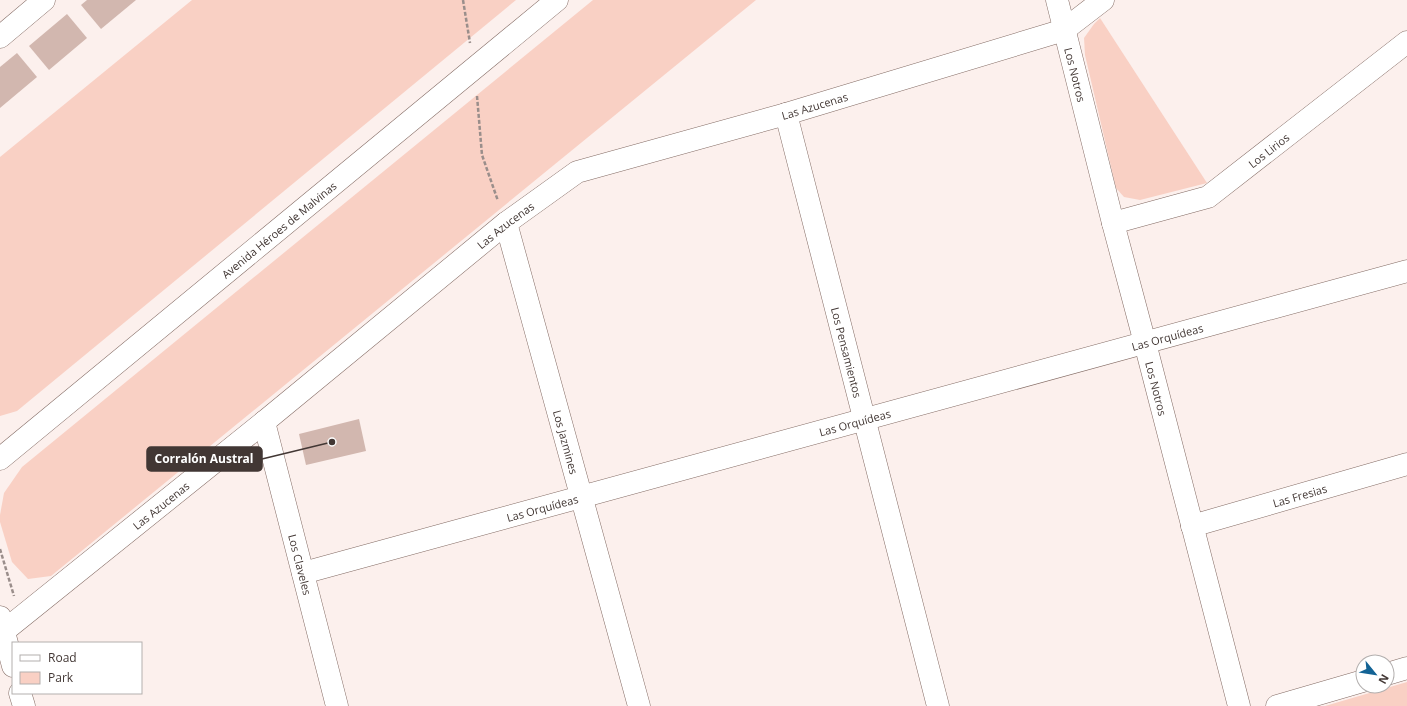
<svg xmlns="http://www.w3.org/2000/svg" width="1407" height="706" font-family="'Open Sans',sans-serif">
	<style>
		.green { fill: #f9d0c4 }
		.building { fill: #d2b7af }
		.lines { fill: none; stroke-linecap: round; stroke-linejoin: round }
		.street-casing { stroke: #836b64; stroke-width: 23 }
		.secondary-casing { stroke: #836b64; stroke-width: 23 }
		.path { stroke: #9a8e8b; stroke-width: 2.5; stroke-dasharray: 4 2; stroke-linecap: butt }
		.street { stroke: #fff; stroke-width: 22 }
		.secondary { stroke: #fff; stroke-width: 22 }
		.labels { text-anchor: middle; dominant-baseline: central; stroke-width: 3.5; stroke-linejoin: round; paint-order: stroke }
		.street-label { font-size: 11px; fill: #423734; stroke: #fff }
		.leader { fill: none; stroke: #423734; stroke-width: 1.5 }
		.callout-dot { fill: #423734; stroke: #fff; stroke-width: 1.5 }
		.callout { fill: #423734; stroke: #423734; stroke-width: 1.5 }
		.callout-label { font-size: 12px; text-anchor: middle; font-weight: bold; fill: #fff }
	</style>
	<rect width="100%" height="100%" fill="#fcf0ed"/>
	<g class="green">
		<polygon points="192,0 516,0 17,411 0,416 0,157"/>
		<polygon points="593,0 756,0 51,576 28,579 12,562 0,522 0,515 4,493 22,467"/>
		<polygon points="1100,18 1207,183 1140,200 1124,197 1116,188 1085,55 1084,38 1094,24"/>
		<polygon points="1407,682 1407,706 1325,706"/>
	</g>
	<g class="building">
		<polygon points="87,0 136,0 101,29 81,5"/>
		<polygon points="67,14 87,38 49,70 29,46"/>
		<polygon points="17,53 37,77 0,108 0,67"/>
		<polygon points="359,419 366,451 306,465 299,434"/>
	</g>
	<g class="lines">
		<defs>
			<g id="street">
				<path id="s1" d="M1057,0L1113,223L1145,343L1239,706"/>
				<polyline points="0,37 44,0"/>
				<path id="s2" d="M786,114L938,706"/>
				<path id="s3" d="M506,223L639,706"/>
				<path id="s4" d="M1113,223L1208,197L1407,42"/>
				<path id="s5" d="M264,422L337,706"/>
				<path id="s6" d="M1192,526L1407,464"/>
				<path id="s7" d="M303,573L1407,271"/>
				<path id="s8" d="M4,631L264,422L506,223L577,172L786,114L1064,30L1103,0"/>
				<polyline points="1387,674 1407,668"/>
				<polyline points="1277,706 1363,681"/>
			</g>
			<g id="secondary">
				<path id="s9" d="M0,459L557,0"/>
				<polyline points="0,617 13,666"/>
				<polyline points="20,693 24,706"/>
			</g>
		</defs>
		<use href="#street" class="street-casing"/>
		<use href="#secondary" class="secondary-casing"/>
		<g class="path">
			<polyline points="463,0 470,43"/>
			<polyline points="477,96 482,155 498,201"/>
			<polyline points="0,549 14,596"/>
		</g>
		<use href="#street" class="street"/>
		<use href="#secondary" class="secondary"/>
	</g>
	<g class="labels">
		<g class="street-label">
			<text stroke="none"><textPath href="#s1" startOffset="77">Los Notros</textPath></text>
			<text stroke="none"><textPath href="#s8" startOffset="981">Las Azucenas</textPath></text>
			<text stroke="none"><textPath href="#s4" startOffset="175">Los Lirios</textPath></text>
			<text stroke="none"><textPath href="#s8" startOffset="645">Las Azucenas</textPath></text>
			<text stroke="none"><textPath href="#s9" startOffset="361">Avenida Héroes de Malvinas</textPath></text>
			<text stroke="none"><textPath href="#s7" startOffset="896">Las Orquídeas</textPath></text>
			<text stroke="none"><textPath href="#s2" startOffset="246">Los Pensamientos</textPath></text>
			<text stroke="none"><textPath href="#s1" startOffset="401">Los Notros</textPath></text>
			<text stroke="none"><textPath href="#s7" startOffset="572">Las Orquídeas</textPath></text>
			<text stroke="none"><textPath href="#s3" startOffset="227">Los Jazmines</textPath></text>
			<text stroke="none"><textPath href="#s6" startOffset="112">Las Fresias</textPath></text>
			<text stroke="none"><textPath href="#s8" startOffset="201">Las Azucenas</textPath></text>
			<text stroke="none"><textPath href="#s7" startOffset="248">Las Orquídeas</textPath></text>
			<text stroke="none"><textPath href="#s5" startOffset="147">Los Claveles</textPath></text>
		</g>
	</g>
	<path class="leader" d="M332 442L262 459"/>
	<circle class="callout-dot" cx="332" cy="442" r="4"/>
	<rect class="callout" x="147" y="447" width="115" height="24" rx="4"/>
	<g class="callout-label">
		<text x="204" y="463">Corralón Austral</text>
	</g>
	<rect x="12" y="642" width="130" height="52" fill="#ffffff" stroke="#b3afae"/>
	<rect x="20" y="655" width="20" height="6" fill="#ffffff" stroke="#b3afae"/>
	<text x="48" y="662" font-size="12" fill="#423734">Road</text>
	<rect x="20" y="672" width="20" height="12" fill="#f9d0c4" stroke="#b3afae"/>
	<text x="48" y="682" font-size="12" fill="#423734">Park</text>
	<g transform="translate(1375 674) rotate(120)"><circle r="19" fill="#ffffff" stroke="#b3afae"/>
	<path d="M0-3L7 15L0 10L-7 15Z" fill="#136395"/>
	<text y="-6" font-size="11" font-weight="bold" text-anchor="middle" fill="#423734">N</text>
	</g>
</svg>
